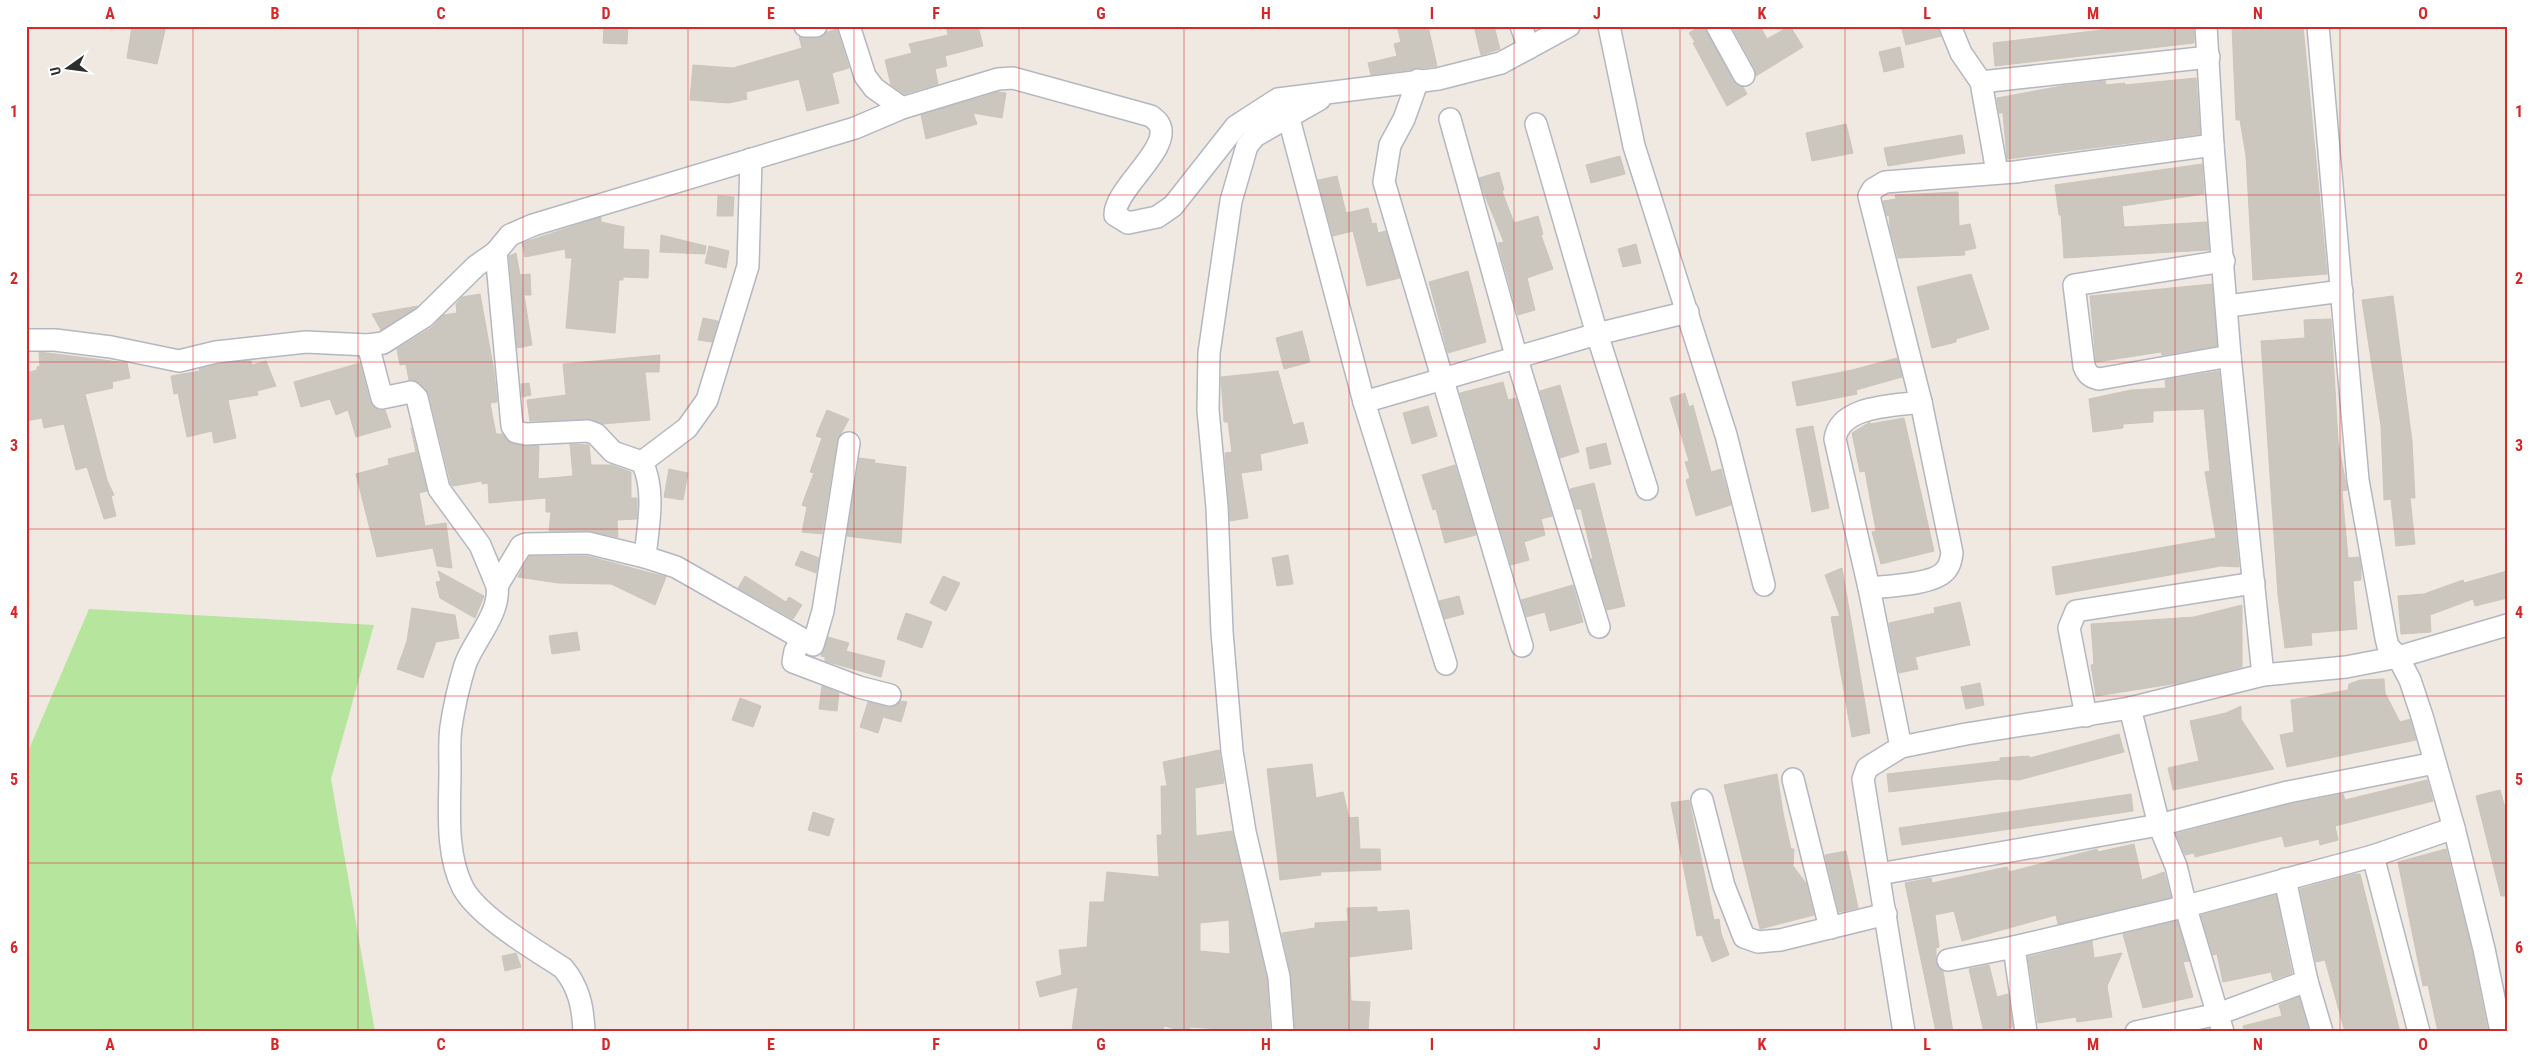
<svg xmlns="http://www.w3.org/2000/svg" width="2533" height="1058" font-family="'Roboto Condensed',sans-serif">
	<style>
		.green { fill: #b6e59e }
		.building { fill: #cbc7bf; stroke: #cbc5ba; fill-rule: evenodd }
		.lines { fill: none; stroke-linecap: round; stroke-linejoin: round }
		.minor-casing { stroke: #b4b7c1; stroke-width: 24 }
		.minor { stroke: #fff; stroke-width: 21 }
		.grid { fill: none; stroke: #d62828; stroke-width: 1; stroke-opacity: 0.55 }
		.neatline { fill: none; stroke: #d62828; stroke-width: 2 }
		.grid-label { font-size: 16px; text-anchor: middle; font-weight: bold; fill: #d62828 }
	</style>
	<rect width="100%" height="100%" fill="#efe9e1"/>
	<polygon class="green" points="89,609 374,625 331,779 375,1032 26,1032 26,756"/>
	<g class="building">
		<polygon points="132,26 166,26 157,64 127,58"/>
		<polygon points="604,26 628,26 627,44 603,43"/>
		<polygon points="946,26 978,26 983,46 945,56 947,66 935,69 938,84 904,94 891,85 885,60 912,53 909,44 948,35"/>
		<polygon points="1397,26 1428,26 1437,66 1371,75 1368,63 1397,56 1394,44 1401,42"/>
		<polygon points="1474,26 1494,26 1500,49 1481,55"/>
		<polygon points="1700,26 1705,26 1733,81 1743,87 1747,94 1727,106 1693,43 1695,42 1689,33"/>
		<polygon points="1760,26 1767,39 1790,26 1803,47 1756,76 1755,69 1732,27"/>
		<polygon points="1901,26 1938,26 1941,36 1906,45"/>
		<polygon points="2136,26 2194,26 2194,43 1995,66 1993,43"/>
		<polygon points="2232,26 2303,26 2327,274 2253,280 2246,156 2240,120 2236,120"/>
		<polygon points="837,29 849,68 832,73 839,103 807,111 799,79 746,92 747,99 729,103 690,100 693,65 733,68 802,48 799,37 816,38 827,32"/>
		<polygon points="1900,47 1904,67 1884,72 1879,52"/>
		<polygon points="2196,78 2200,134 2007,159 2003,113 1999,113 1997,98 2062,86 2105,81 2106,85 2125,83 2125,85"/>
		<polygon points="998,92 1006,93 1002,118 973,113 977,124 926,139 921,115"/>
		<polygon points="1846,124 1853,153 1812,161 1806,133"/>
		<polygon points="1962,135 1965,153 1888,166 1884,148"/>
		<polygon points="1620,156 1625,174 1591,183 1586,165"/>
		<polygon points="2202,164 2204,194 2122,206 2124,227 2207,222 2209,250 2064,258 2061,215 2059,215 2055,185"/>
		<polygon points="1499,172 1504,190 1502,191 1514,223 1538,216 1543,234 1541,235 1553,269 1527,278 1535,310 1518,315 1498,243 1504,242 1485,196 1479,178"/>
		<polygon points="1337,176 1346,213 1368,208 1372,224 1376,223 1378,233 1386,231 1400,278 1367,286 1353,231 1333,236 1318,180"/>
		<polygon points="1958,192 1959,226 1970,224 1976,248 1964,251 1965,255 1898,258 1890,228 1889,215 1887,216 1883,201 1896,199 1895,195"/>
		<polygon points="718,196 734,197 733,216 717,216"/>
		<polygon points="601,217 601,222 624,227 623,249 649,250 648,278 623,277 623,280 619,280 615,333 566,328 572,258 566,258 565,249 525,257 522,243"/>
		<polygon points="661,235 706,246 705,254 660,252"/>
		<polygon points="1636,244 1641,263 1623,267 1618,249"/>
		<polygon points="709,246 729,251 726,268 705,263"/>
		<polygon points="516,253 520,275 530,274 531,295 524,295 532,345 517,348 509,256"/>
		<polygon points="1468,271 1486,342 1448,353 1429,282"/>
		<polygon points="1971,274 1989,329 1956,339 1956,342 1932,348 1917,287"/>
		<polygon points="2212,284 2217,346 2162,355 2161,352 2096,362 2090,296"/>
		<polygon points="480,294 494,371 497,402 490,403 496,434 502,434 514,444 539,446 538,479 573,476 570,444 589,445 591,465 612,465 631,472 631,498 637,498 637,519 617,520 618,537 588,531 549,531 551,512 546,512 546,498 489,503 488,483 482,484 482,481 453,486 451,484 429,395 419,383 409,380 406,364 400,365 397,349 431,328 443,315 457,313 456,304 462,297"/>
		<polygon points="2393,296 2412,441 2415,498 2410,498 2415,544 2396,546 2391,499 2384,500 2381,426 2362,300"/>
		<polygon points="418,306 381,330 372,314"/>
		<polygon points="703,318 718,321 712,342 698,340"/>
		<polygon points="2331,319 2338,441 2347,490 2342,491 2348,558 2359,557 2361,567 2361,580 2353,581 2357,629 2311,633 2312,645 2285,648 2278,595 2261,341 2305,338 2304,320"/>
		<polygon points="1302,331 1310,362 1284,369 1276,338"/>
		<polygon points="39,352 127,363 130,378 112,382 113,388 85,394 107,480 114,495 111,496 116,516 104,519 87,467 76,470 64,424 44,428 42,418 26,421 26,373 37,370 37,367 40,366"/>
		<polygon points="660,355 659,372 645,372 650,420 603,424 587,419 530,421 527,400 566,395 563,364"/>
		<polygon points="1897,358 1902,377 1856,390 1857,394 1797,406 1792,382 1852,370"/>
		<polygon points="251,361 252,365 266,361 276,386 257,391 258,395 228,400 236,438 214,443 212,431 187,437 178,393 174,394 171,376 200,371 199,369 218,364"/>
		<polygon points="360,363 370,402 378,410 385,410 391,427 356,437 348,410 336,415 330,399 301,407 294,382"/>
		<polygon points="1278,371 1293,425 1303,422 1308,443 1260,454 1262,470 1241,473 1248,518 1230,521 1225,453 1232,452 1228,422 1224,422 1221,377"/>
		<polygon points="2219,371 2239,567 2221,566 2056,595 2052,567 2216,538 2205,472 2210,471 2204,409 2153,411 2153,422 2123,424 2123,428 2093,432 2089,399 2131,390 2166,388 2165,380"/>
		<polygon points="1503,382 1508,400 1516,398 1552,516 1541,519 1545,535 1524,542 1529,560 1511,565 1460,393"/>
		<polygon points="529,383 531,395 522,397 521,384"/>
		<polygon points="1560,385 1579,452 1560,458 1540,391"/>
		<polygon points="1685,393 1689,407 1693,405 1711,472 1721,469 1731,505 1696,516 1686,480 1690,478 1685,462 1689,461 1670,398"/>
		<polygon points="1428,406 1437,436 1412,444 1403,413"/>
		<polygon points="827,410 849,419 837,441 822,534 802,532 807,507 802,505 814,473 810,472 822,438 816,436"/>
		<polygon points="1904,418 1934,551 1881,564 1872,532 1876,531 1865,471 1860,472 1852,433 1870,422 1870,424"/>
		<polygon points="1813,426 1829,508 1812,512 1796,429"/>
		<polygon points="411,428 427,491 419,493 425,526 446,523 452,568 437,566 433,548 377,557 356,474 389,465 388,459 416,452"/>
		<polygon points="1606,443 1611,464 1590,469 1586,448"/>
		<polygon points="859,458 875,460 874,463 906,467 901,543 847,536"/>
		<polygon points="1455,465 1476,535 1445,543 1436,509 1433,510 1422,475"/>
		<polygon points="669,469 688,473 683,500 664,497"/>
		<polygon points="1594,483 1625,606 1607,610 1591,559 1593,559 1581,509 1576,509 1570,489"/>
		<polygon points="801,551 819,558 816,573 795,565"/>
		<polygon points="1288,555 1293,584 1277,586 1272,558"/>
		<polygon points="529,556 587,556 666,577 655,605 611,584 558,583 518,577"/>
		<polygon points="1842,568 1870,733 1852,737 1831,617 1840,616 1825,575"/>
		<polygon points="438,571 484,596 475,618 440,598 436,582 441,581"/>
		<polygon points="2507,571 2507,598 2475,606 2473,599 2430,615 2431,632 2401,634 2398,596 2424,594 2463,580 2464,583"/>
		<polygon points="745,576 786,602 789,597 802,605 793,619 738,588"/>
		<polygon points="943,576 960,583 946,611 930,603"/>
		<polygon points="1573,585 1583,622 1550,631 1545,612 1526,617 1521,600"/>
		<polygon points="1459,596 1464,614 1445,619 1439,601"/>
		<polygon points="1960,602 1970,645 1915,657 1918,669 1899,673 1889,623 1935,613 1934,608"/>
		<polygon points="2242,605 2242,667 2185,682 2096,696 2091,665 2094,664 2091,624 2194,617"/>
		<polygon points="412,608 455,615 459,638 436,642 423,678 397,669 407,641"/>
		<polygon points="906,613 932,622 922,648 897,639"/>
		<polygon points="577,632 580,650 552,654 549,636"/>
		<polygon points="828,637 849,643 846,651 885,661 881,677 825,661 825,657 821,656"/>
		<polygon points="2384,679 2385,693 2400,722 2410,719 2416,740 2287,767 2280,735 2294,732 2291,700 2348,690 2349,684 2360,680"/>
		<polygon points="1980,683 1984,705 1966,709 1961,687"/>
		<polygon points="822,686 839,693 837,711 819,709"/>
		<polygon points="740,698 761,706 753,727 732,720"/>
		<polygon points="901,701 907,702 901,722 883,717 878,733 860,727 868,702 893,707"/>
		<polygon points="2241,706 2241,719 2274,769 2173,790 2168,768 2199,761 2190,721 2226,713"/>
		<polygon points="2119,734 2124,752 2019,780 1999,779 1889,792 1887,774 2000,761 2000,758 2029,756 2030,758"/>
		<path d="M1219,750L1224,783L1195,788L1196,836L1232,831L1267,979L1270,1032L1190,1027L1189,1032H1186L1164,1026L1163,1032L1072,1031L1078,987L1040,997L1036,982L1062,975L1059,950L1087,947L1090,902H1104L1107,872L1159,877L1157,835H1162L1161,786H1167L1163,762ZM1229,920L1230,954L1200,951V923Z"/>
		<polygon points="1312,764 1316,798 1343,792 1349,818 1358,817 1360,849 1380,849 1381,870 1320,872 1321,875 1280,880 1267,769"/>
		<polygon points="1777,774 1783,813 1791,849 1794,849 1793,866 1806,883 1814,915 1760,929 1724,785"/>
		<polygon points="2427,780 2433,801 2335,826 2338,840 2320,845 2319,839 2285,847 2282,836 2195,857 2194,853 2185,855 2176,834 2291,804 2343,794 2345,800"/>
		<polygon points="2500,790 2507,815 2507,896 2501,896 2476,796"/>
		<polygon points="2131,794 2133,811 1902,845 1899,828"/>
		<polygon points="1689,800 1714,920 1719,919 1721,933 1729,955 1712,962 1702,935 1697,936 1671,803"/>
		<polygon points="813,812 834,819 829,836 808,830"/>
		<polygon points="2134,844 2142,880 2164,872 2171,897 2058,924 2056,915 1962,941 1954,911 1935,915 1939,947 1936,948 1936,962 1943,971 1953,1032 1936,1032 1905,883 1931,878 1932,883 2007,867 2009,872 2097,849 2098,852"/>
		<polygon points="2446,849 2472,952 2488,1032 2438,1032 2428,985 2423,986 2398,862"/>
		<polygon points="1846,851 1858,908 1839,912 1825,855"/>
		<polygon points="2354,874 2360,874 2400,1032 2345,1032 2325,960 2316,962 2300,889"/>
		<polygon points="2276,895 2292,973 2273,980 2271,972 2223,982 2217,954 2213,955 2201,915"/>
		<polygon points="1377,907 1377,912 1409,910 1412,949 1349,957 1351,1001 1370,1002 1368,1032 1295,1032 1291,976 1282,933 1315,928 1315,923 1348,921 1347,908"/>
		<polygon points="2177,921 2189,961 2183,962 2193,997 2143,1008 2123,934"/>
		<polygon points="2092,941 2094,958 2122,953 2107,986 2112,1017 2077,1022 2076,1017 2038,1023 2028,957"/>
		<polygon points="516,953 521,967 505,971 502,956"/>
		<polygon points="1989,965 1997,997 2008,994 2013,1027 1994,1032 1984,1032 1969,969"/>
		<polygon points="2299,997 2309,1032 2244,1032 2243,1026 2282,1016 2279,1005"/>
	</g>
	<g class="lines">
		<defs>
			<g id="minor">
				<polyline points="805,26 816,26"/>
				<polyline points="849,26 865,76 874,88 902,108"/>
				<polyline points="1521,26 1529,48"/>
				<polyline points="1609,26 1634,146 1726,435 1764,585"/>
				<polyline points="1717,26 1744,75"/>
				<polyline points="1950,26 1961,53 1981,82 1997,172"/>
				<polyline points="2206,26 2213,145 2230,356 2263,675"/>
				<polyline points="2318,26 2358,480 2386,638 2388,646 2398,657 2410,680 2422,716 2454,828 2484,949 2501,1032"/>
				<polyline points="1418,80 1404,119 1390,145 1384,182 1522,646"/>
				<polyline points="1981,82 2209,57"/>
				<polyline points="1288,115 1364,402 1446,664"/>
				<polyline points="1450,119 1517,359 1599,627"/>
				<polyline points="1536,124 1597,334 1647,489"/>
				<path d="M496,252L512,426L516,432L526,434L588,431L596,434L613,452L642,462C656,491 648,526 645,557"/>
				<path d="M2224,261L2074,285L2084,366C2087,374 2090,377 2099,379L2230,356"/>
				<polyline points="2228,306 2342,291"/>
				<polyline points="26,340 55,340 111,347 179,361 216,352 306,342 368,345"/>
				<polyline points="1364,402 1597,334 1688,312"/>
				<path d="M849,443L823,611L813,645L676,567L645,557L588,543L526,544L521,546L497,586L480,545L439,489L417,398L411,392L382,398L368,345L383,343L424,317L476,266L496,252L510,235L533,225L855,128L902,108L998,79L1013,78L1151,116C1153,118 1158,121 1159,124C1173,148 1114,189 1115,215L1128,223L1157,217L1173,206L1236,126L1278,99L1438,79L1501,63L1569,26"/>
				<polyline points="642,462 687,428 707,400 748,266 751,159"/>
				<path d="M497,586C501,613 474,640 465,665C459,685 454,706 451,727C449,741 450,755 450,769C450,807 445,853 463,888C479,917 534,949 563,968C579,987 583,1007 584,1032"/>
				<path d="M1869,588L1835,439C1840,405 1894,406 1921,402"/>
				<polyline points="802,639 795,651 793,662 859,687 890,695"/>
				<polyline points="2130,708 2159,825 2176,866 2188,915 2223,1032"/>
				<polyline points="2086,716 2069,628 2076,611 2254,583"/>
				<path d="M1901,747L1869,588C1887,586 1933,585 1945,571C1950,566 1951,560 1952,553L1921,402L1869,196L1873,189L1885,182L2015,172L2213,145"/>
				<polyline points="1793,779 1830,928"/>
				<polyline points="1702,800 1724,886 1744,937 1758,942 1780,940 1886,914"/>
				<polyline points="2373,856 2419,1032"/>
				<polyline points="1879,874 2159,825 2288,792 2435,763"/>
				<polyline points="2285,879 2307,981 2322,1032"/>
				<polyline points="2014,947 2026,1032"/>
				<polyline points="1948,960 2014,947 2187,906 2373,856 2454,828"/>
				<polyline points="1283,1032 1279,977 1245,832 1232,751 1222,632 1217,507 1208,410 1209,353 1231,201 1247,146 1255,136 1320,99"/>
				<polyline points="1904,1032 1863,779 1867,768 1901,747 1966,734 2130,708 2263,675 2346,667 2398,657 2507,625"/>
				<polyline points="2136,1032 2218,1014 2307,981"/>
			</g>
		</defs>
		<use href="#minor" class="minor-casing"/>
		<use href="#minor" class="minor"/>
	</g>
	<path class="grid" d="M193,26V1032M358,26V1032M523,26V1032M688,26V1032M854,26V1032M1019,26V1032M1184,26V1032M1349,26V1032M1514,26V1032M1680,26V1032M1845,26V1032M2010,26V1032M2175,26V1032M2340,26V1032M26,195H2507M26,362H2507M26,529H2507M26,696H2507M26,863H2507"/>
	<rect width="2533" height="1058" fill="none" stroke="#ffffff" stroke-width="55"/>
	<g transform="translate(68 68) rotate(256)" stroke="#ffffff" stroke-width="4" paint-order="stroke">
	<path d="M0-4L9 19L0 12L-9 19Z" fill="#2e2e2e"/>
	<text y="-8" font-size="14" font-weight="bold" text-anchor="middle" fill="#2e2e2e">U</text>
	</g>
	<rect x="28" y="28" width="2478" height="1002" class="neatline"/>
	<g class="grid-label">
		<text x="110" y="19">A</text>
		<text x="275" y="19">B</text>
		<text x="441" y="19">C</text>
		<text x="606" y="19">D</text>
		<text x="771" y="19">E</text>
		<text x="936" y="19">F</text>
		<text x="1101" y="19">G</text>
		<text x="1266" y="19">H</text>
		<text x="1432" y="19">I</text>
		<text x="1597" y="19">J</text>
		<text x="1762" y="19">K</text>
		<text x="1927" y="19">L</text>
		<text x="2093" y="19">M</text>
		<text x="2258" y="19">N</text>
		<text x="2423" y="19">O</text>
		<text x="14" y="117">1</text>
		<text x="2519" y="117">1</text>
		<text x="14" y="284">2</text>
		<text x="2519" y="284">2</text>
		<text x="14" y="451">3</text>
		<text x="2519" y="451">3</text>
		<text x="14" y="618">4</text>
		<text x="2519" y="618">4</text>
		<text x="14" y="785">5</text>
		<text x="2519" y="785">5</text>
		<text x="14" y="953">6</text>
		<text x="2519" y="953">6</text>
		<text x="110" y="1050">A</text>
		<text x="275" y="1050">B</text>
		<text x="441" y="1050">C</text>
		<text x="606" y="1050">D</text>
		<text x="771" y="1050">E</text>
		<text x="936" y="1050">F</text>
		<text x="1101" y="1050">G</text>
		<text x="1266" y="1050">H</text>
		<text x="1432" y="1050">I</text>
		<text x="1597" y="1050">J</text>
		<text x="1762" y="1050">K</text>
		<text x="1927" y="1050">L</text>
		<text x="2093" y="1050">M</text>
		<text x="2258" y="1050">N</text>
		<text x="2423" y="1050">O</text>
	</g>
</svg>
